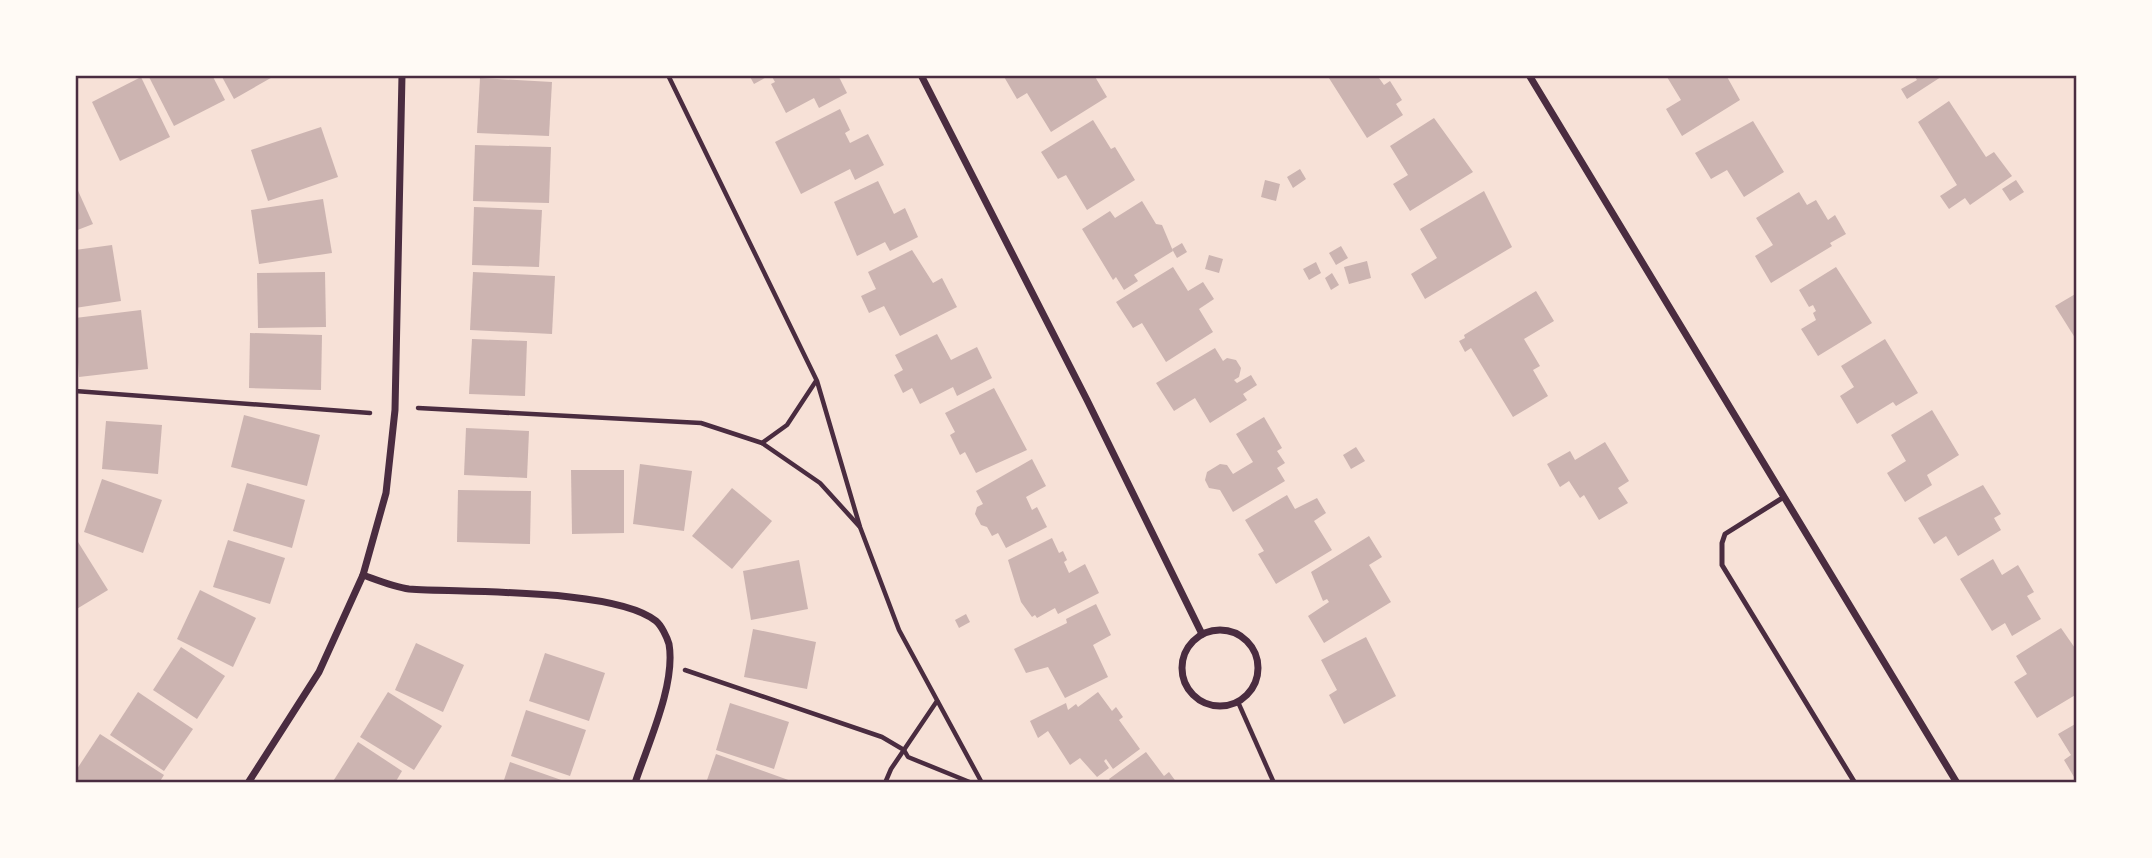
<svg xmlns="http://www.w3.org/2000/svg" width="2152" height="858" font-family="'Libre Baskerville',serif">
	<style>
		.building { fill: #ccb4b1 }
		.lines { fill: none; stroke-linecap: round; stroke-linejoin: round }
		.path { stroke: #4a2c40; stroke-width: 4.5 }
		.service { stroke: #4a2c40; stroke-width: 5 }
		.minor { stroke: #4a2c40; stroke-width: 7 }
		.neatline { fill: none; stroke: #4a2c40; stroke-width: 2.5 }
	</style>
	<rect width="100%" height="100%" fill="#f7e1d7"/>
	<g class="building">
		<polygon points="148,75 212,75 225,100 174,126"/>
		<polygon points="221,75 276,75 234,99"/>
		<polygon points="749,75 770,75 754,84"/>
		<polygon points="771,75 838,75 847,93 819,108 814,98 786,113 771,84 775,82"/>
		<polygon points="1003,75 1094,75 1107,97 1051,132 1027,93 1017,99"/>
		<polygon points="1327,75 1384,75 1379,78 1384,85 1390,81 1402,100 1396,104 1403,115 1367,138"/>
		<polygon points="1670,75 1726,75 1740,100 1682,136 1666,109 1681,100 1667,77"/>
		<polygon points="1914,75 1944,75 1907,99 1901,89 1917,80"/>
		<polygon points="141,77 170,137 120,161 92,102"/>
		<polygon points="480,78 552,82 549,136 477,133"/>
		<polygon points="1949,101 1986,157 1994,152 2012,176 1970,205 1965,198 1949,209 1940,196 1957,185 1918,122"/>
		<polygon points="840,109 850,130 845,133 850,143 868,134 884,165 855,180 850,169 801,194 775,142"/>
		<polygon points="1434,118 1473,172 1410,211 1393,184 1408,175 1390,146"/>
		<polygon points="1093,120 1111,149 1115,147 1135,180 1087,210 1066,175 1058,179 1041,152"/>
		<polygon points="1753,121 1784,172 1744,197 1727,170 1711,179 1695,153"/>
		<polygon points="321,127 338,177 268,201 251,150"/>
		<polygon points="475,145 551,147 549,203 473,201"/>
		<polygon points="1300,169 1306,179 1293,188 1287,177"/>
		<polygon points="1265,180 1280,184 1276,201 1261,197"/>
		<polygon points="2016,180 2024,192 2010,201 2002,189"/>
		<polygon points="878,181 894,214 905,208 918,237 890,251 885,242 857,256 834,202"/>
		<polygon points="75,184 93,224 75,231"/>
		<polygon points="1484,191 1512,247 1425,299 1411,274 1437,258 1420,229"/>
		<polygon points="1799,192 1807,205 1816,200 1828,220 1835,215 1846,234 1830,243 1832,246 1771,283 1755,256 1773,245 1756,218"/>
		<polygon points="323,199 332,253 259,264 251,210"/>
		<polygon points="1142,201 1156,224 1162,225 1173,251 1134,275 1138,281 1124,290 1116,277 1113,280 1082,229 1110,211 1115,218"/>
		<polygon points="474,207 542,210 539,267 472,265"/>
		<polygon points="1182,243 1187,252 1177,258 1172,249"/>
		<polygon points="112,245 121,301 75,308 75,250"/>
		<polygon points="1341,246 1348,258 1336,265 1329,253"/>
		<polygon points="912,250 933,283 942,278 957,307 900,336 884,306 869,313 861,296 876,289 868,272"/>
		<polygon points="1209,255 1223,259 1219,273 1205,269"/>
		<polygon points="1367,261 1371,278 1349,284 1344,267"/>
		<polygon points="1316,262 1321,273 1309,280 1303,269"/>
		<polygon points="1173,267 1188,291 1203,282 1214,299 1199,309 1213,332 1166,362 1142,323 1133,328 1116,302"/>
		<polygon points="1836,267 1872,323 1818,356 1801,329 1816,320 1813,313 1816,311 1813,305 1809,307 1799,290"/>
		<polygon points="325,272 326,327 258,328 257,273"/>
		<polygon points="473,272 555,276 552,334 470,330"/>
		<polygon points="1332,273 1339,285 1331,290 1325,278"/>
		<polygon points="1536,291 1554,321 1524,339 1540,366 1533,370 1548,396 1513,417 1471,348 1465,352 1459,341 1465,338 1464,335"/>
		<polygon points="2077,293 2077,341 2055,306"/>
		<polygon points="141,310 148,369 79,377 75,318"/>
		<polygon points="250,333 322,335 321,390 249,388"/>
		<polygon points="937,334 951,360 977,347 992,378 957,396 953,387 920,404 912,388 903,393 894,375 903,370 895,355"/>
		<polygon points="472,339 527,341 525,396 469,394"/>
		<polygon points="1885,339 1918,393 1896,406 1893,402 1857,424 1840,396 1854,387 1841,366"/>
		<polygon points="1215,348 1223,361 1227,358 1236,360 1241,368 1239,377 1234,380 1237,383 1251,375 1257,385 1243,394 1247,400 1210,423 1195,398 1174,411 1156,383"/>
		<polygon points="994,388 1027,450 976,473 965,452 960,455 950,435 955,432 945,413"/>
		<polygon points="1932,410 1959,455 1927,475 1932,485 1905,502 1887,473 1906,461 1891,435"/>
		<polygon points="244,415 320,435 307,486 231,467"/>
		<polygon points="1264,417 1282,448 1277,451 1285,463 1277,468 1285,481 1233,512 1220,490 1209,488 1205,480 1207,472 1220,464 1227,465 1233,474 1253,462 1236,434"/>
		<polygon points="106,421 162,425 158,474 102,469"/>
		<polygon points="466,428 529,431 527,478 464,475"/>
		<polygon points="1605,442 1629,481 1618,488 1628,503 1599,520 1584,495 1580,498 1569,481 1560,487 1547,464 1570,451 1575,460"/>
		<polygon points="1356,447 1365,461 1351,469 1343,455"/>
		<polygon points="1032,459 1046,486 1026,497 1032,510 1037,507 1047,527 1006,548 998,533 992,536 987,527 981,525 975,514 977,507 983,504 976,491"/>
		<polygon points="640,464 692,471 684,531 633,524"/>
		<polygon points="571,470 624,470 624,533 572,534"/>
		<polygon points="102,479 162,500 143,553 84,532"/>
		<polygon points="247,483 305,500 292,548 233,531"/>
		<polygon points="1983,485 2001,514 1994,518 2001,530 1958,556 1946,536 1934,544 1918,518"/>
		<polygon points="732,488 772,521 732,569 692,536"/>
		<polygon points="458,490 531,491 530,544 457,542"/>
		<polygon points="1287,495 1295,509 1317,498 1326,513 1314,521 1332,550 1276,584 1258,554 1264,551 1245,520"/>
		<polygon points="1369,536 1382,557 1369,565 1391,602 1324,643 1308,616 1329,602 1327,599 1323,601 1311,572"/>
		<polygon points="1052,538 1059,553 1063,551 1067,560 1064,562 1069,573 1085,564 1099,593 1058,614 1055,608 1037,618 1035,615 1032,617 1021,602 1008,560"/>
		<polygon points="228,540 285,558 270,604 213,587"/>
		<polygon points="78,542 108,590 75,610 75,543"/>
		<polygon points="1993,559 2002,575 2018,565 2034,592 2027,596 2041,619 2012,636 2005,623 1992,631 1960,579"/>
		<polygon points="799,560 808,609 751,620 743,571"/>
		<polygon points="200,590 256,618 233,667 177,639"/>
		<polygon points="1096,604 1111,635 1093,645 1108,677 1065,698 1048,667 1026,673 1014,649 1067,623 1066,619"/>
		<polygon points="966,614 970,622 959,628 955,620"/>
		<polygon points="2061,628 2077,651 2077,694 2037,718 2014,682 2027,674 2016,656"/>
		<polygon points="753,629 816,642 807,689 744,677"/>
		<polygon points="1366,637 1396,696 1344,724 1329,695 1337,690 1321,660"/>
		<polygon points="416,643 464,665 443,712 395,690"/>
		<polygon points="181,647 225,676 197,719 153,690"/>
		<polygon points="545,653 605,673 589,721 529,701"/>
		<polygon points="138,692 193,729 164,771 110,735"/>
		<polygon points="388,692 442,726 414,770 360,737"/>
		<polygon points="1098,692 1112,711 1116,707 1123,717 1119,720 1140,749 1113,769 1106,759 1104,761 1109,768 1097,777 1080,758 1070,765 1048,731 1038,738 1030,721 1066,703 1068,710 1076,704 1078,707"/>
		<polygon points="730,703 789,722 774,769 716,750"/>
		<polygon points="526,710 586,730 570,776 511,756"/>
		<polygon points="2077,723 2077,782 2064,760 2071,755 2058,734"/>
		<polygon points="100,734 164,775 159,783 82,783 75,779 75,772"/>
		<polygon points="358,742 402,771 395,783 332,783"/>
		<polygon points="1146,752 1164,776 1169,772 1177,783 1112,783 1109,779"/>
		<polygon points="716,754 794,782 794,783 706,783"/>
		<polygon points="510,762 567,782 567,783 503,783"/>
	</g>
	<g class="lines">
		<g class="path">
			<polyline points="668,75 817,381 860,527 899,630 982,783"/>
			<polyline points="75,391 370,413"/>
			<polyline points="418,408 701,423 762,443 820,483 859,526"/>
			<polyline points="762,443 787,425 816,381"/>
			<polyline points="685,670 882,737 904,750 908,757 972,783"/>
			<polyline points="1238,702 1274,783"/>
			<polyline points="885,783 891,769 937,701"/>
		</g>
		<polyline class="service" points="1784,497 1725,534 1722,543 1722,565 1855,783"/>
		<g class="minor">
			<polyline points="921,75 1087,400 1202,634"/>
			<polyline points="1529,75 1957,783"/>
			<path d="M363,575C377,580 394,587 409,589C464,593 615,588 656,621C661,625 667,637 669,644C676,684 648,744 635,783"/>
			<circle cx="1220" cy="668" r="38"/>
			<polyline points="248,783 319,672 363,575 386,493 395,410 402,75"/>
		</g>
	</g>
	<rect width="2152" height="858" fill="none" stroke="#fffaf5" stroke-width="154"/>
	<rect x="77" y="77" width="1998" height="704" class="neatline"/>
</svg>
